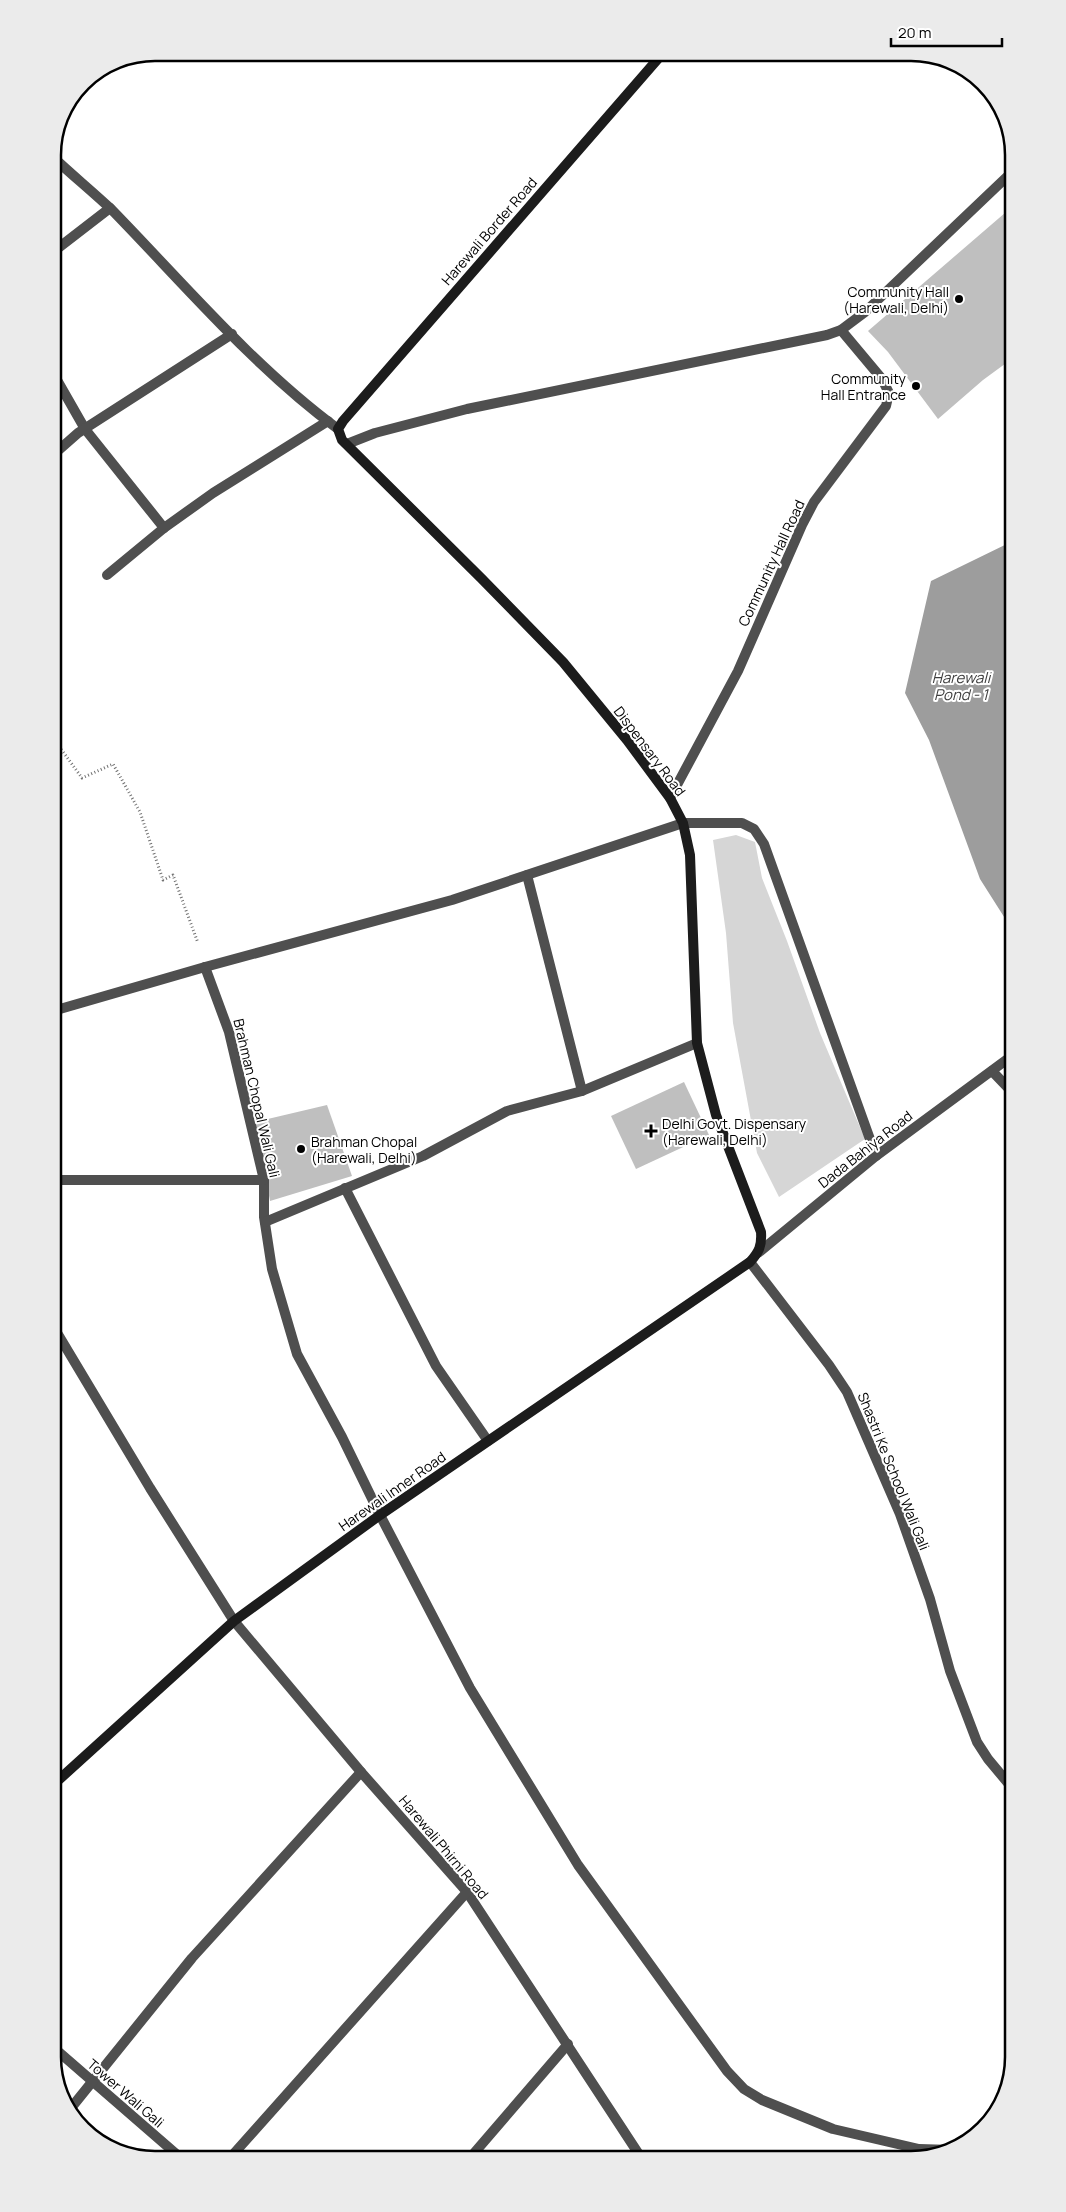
<svg xmlns="http://www.w3.org/2000/svg" width="1066" height="2212" font-family="Manrope,sans-serif">
	<style>
		.green { fill: #d6d6d6 }
		.water { fill: #9d9d9d }
		.building { fill: #bfbfbf }
		.lines { fill: none; stroke-linecap: round; stroke-linejoin: round }
		.path { stroke: #717171; stroke-width: 3; stroke-dasharray: 1 2.5; stroke-linecap: butt }
		.street { stroke: #4f4f4f; stroke-width: 10 }
		.secondary { stroke: #1c1c1c; stroke-width: 10 }
		.poi-dot { fill: #000; stroke: #fff; stroke-width: 2 }
		.labels { text-anchor: middle; dominant-baseline: central; stroke-width: 4; stroke-linejoin: round; paint-order: stroke }
		.street-label { font-size: 14px; fill: #000; stroke: #fff }
		.poi-label { font-size: 14px; fill: #000; stroke: #fff; text-anchor: end }
		.water-label { font-size: 15px; font-style: italic; fill: #3e3e3e; stroke: #fff }
		.rim { fill: none; stroke: #000; stroke-width: 2.5 }
	</style>
	<rect width="100%" height="100%" fill="#fff"/>
	<polygon class="green" points="736,835 755,842 762,878 787,941 820,1033 865,1139 779,1197 757,1153 733,1023 726,933 713,840"/>
	<polygon class="water" points="1013,541 1013,931 980,879 929,740 905,693 931,581"/>
	<g class="building">
		<polygon points="1013,206 1013,358 983,380 938,419 888,352 868,331"/>
		<polygon points="684,1082 709,1135 636,1169 611,1116"/>
		<polygon points="327,1105 352,1176 270,1201 255,1122"/>
	</g>
	<g class="lines">
		<polyline class="path" points="53,738 82,778 113,764 140,812 163,880 173,875 198,943"/>
		<g class="street">
			<path d="M53,157C72,175 93,192 112,210C185,285 254,367 338,429"/>
			<polyline points="53,252 110,208"/>
			<polyline points="53,373 85,429 164,528"/>
			<polyline points="347,444 375,433 467,409 827,335 841,330 865,312 1013,171"/>
			<polyline points="53,455 78,433 232,334"/>
			<polyline points="107,575 164,528 213,493 328,421"/>
			<polyline points="670,798 738,671 802,525 814,502 886,406 889,393 882,379 841,330"/>
			<polyline points="527,875 582,1091"/>
			<polyline points="205,967 229,1032 264,1180 264,1217 272,1269 297,1354 342,1437 380,1515 470,1688 578,1865 727,2071 744,2089 762,2100 833,2129 919,2149 952,2150"/>
			<polyline points="53,1011 205,967 452,900 683,823 742,823 754,829 764,844 876,1156"/>
			<polyline points="992,1071 1013,1093"/>
			<polyline points="53,1180 264,1180"/>
			<polyline points="345,1188 436,1366 488,1441"/>
			<polyline points="265,1222 423,1156 507,1111 582,1091 697,1043"/>
			<polyline points="758,1253 876,1156 1013,1055"/>
			<polyline points="750,1262 829,1365 847,1392 900,1514 930,1599 950,1671 977,1742 988,1759 1013,1789"/>
			<polyline points="53,1326 150,1488 234,1621 361,1772 467,1892 642,2159"/>
			<polyline points="53,2047 182,2159"/>
			<polyline points="71,2108 192,1958 361,1772"/>
			<polyline points="229,2159 467,1892"/>
			<polyline points="469,2159 568,2044"/>
		</g>
		<path class="secondary" d="M53,1785L234,1621L380,1515L750,1262C759,1252 762,1246 761,1232L716,1115L697,1043L690,855L683,823L670,798L627,740L563,662L481,578L342,440L338,429L343,421L663,53"/>
	</g>
	<g class="poi-dot">
		<circle cx="959" cy="299" r="5"/>
		<circle cx="916" cy="386" r="5"/>
		<path d="M648.5 1123.5h5v5h5v5h-5v5h-5v-5h-5v-5h5z"/>
		<circle cx="301" cy="1149" r="5"/>
	</g>
	<g class="labels">
		<g class="street-label">
			<text transform="translate(489 231) rotate(-49)">Harewali Border Road</text>
			<text transform="translate(771 563) rotate(-65)">Community Hall Road</text>
			<text transform="translate(650 751) rotate(53)">Dispensary Road</text>
			<text transform="translate(257 1098) rotate(77)">Brahman Chopal Wali Gali</text>
			<text transform="translate(865 1149) rotate(-38)">Dada Bahiya Road</text>
			<text transform="translate(894 1471) rotate(68)">Shastri Ke School Wali Gali</text>
			<text transform="translate(392 1491) rotate(-35)">Harewali Inner Road</text>
			<text transform="translate(444 1847) rotate(50)">Harewali Phirni Road</text>
			<text transform="translate(126 2093) rotate(41)">Tower Wali Gali</text>
		</g>
		<g class="poi-label">
			<text x="949" y="291">Community Hall<tspan x="949" dy="16">(Harewali, Delhi)</tspan></text>
			<text x="906" y="378">Community<tspan x="906" dy="16">Hall Entrance</tspan></text>
			<text x="662" y="1123" text-anchor="start">Delhi Govt. Dispensary<tspan x="662" dy="16">(Harewali, Delhi)</tspan></text>
			<text x="311" y="1141" text-anchor="start">Brahman Chopal<tspan x="311" dy="16">(Harewali, Delhi)</tspan></text>
		</g>
		<g class="water-label">
			<text x="961" y="677">Harewali<tspan x="961" dy="17">Pond - 1</tspan></text>
		</g>
	</g>
	<path d="M0 0H1066V2212H0ZM155 61H911A94 94 0 0 1 1005 155V2057A94 94 0 0 1 911 2151H155A94 94 0 0 1 61 2057V155A94 94 0 0 1 155 61Z" fill="#ebebeb" fill-rule="evenodd"/>
	<path class="rim" d="M155 61H911A94 94 0 0 1 1005 155V2057A94 94 0 0 1 911 2151H155A94 94 0 0 1 61 2057V155A94 94 0 0 1 155 61Z"/>
	<path d="M891 38v8h111v-8" fill="none" stroke="#000000" stroke-width="2.5"/>
	<text x="898" y="38" font-size="15" fill="#000000" stroke="#ffffff" stroke-width="4" paint-order="stroke">20 m</text>
</svg>
